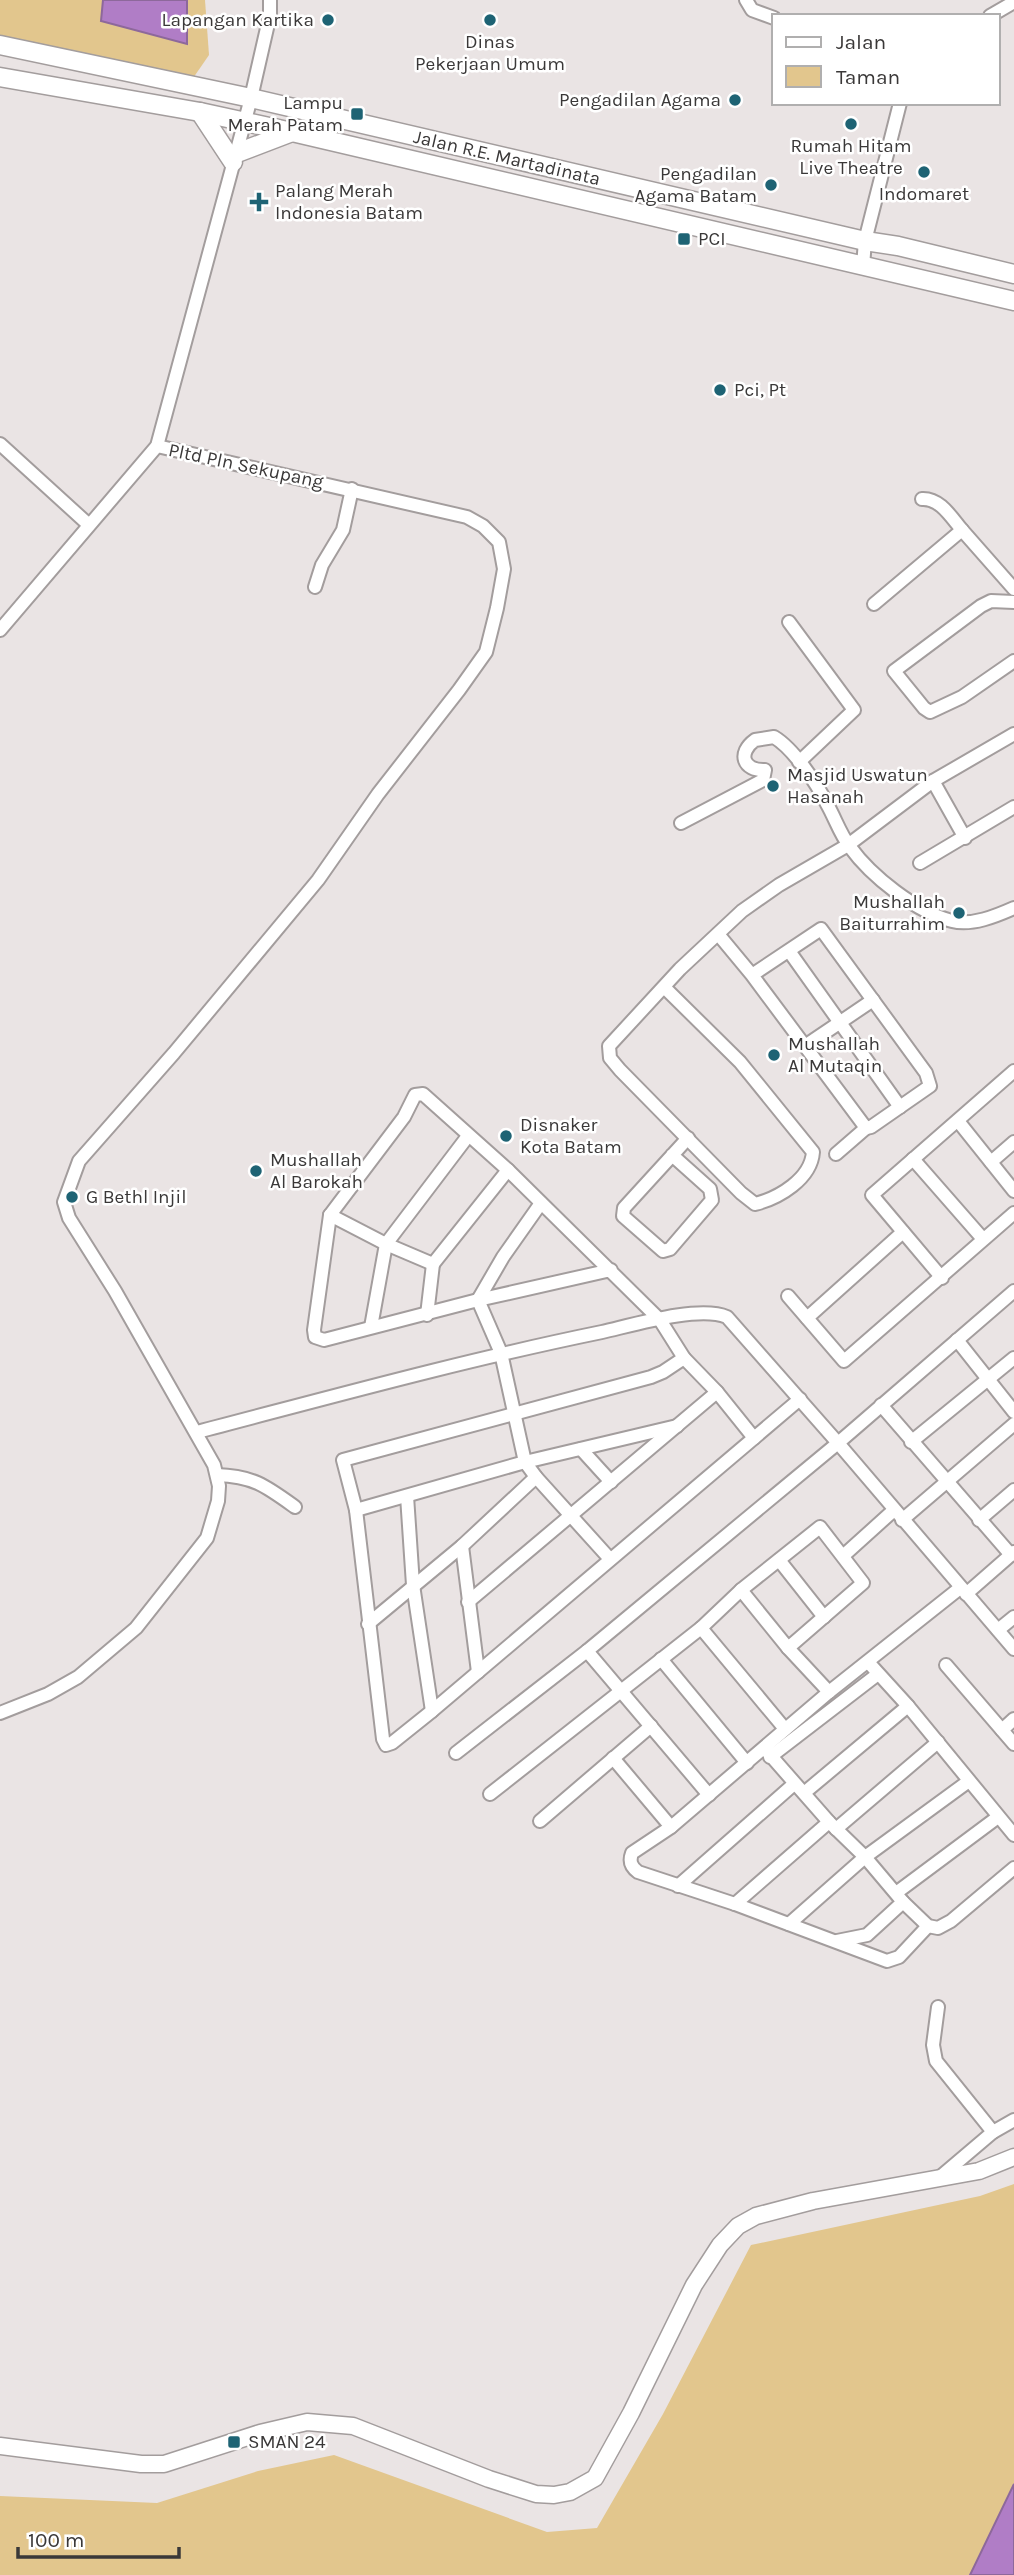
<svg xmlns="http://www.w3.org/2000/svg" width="1014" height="2575" font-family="Karla,sans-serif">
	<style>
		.green { fill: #e2c68d }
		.water { fill: #b07dc6; stroke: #8d689b; stroke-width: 2 }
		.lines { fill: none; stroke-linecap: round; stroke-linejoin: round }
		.minor-casing { stroke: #a39d9d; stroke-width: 16 }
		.major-casing { stroke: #a39d9d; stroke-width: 19 }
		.highway-casing { stroke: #a39d9d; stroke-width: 21 }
		.minor { stroke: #fff; stroke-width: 12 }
		.major { stroke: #fff; stroke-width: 16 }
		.highway { stroke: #fff; stroke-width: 18 }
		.poi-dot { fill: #1e6374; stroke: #fff; stroke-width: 2.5 }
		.labels { text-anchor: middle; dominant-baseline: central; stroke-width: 5; stroke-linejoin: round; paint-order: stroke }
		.poi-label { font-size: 19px; fill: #3a3838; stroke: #fff; text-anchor: start }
		.street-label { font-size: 19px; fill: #3a3838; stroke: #fff }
	</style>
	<rect width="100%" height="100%" fill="#eae4e4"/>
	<g class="green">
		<polygon points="0,0 205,0 209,55 189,84 0,45"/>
		<polygon points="1014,2184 1014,2558 1005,2575 0,2575 0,2496 157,2503 258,2471 334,2455 547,2532 597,2528 663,2414 751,2245 980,2196"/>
	</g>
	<g class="water">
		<polygon points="103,0 187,0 187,44 101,21"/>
		<polygon points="1014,2484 1014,2575 970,2575"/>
	</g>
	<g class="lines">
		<defs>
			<g id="minor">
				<polyline points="746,0 752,10 774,18"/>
				<polyline points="990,16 1014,2"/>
				<polyline points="863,266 865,241 900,103"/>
				<polyline points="0,444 89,525"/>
				<path d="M922,499C940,498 951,517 962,530"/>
				<polyline points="315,587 322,565 343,530 352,489"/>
				<polyline points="1014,602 991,601 981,606 894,671 924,708 930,712 962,697 1014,661"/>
				<polyline points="874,604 962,530 1014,589"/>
				<polyline points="789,622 854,710 799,762"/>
				<polyline points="0,630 157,446 251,98 270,15 270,0"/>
				<polyline points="933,781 965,838"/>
				<path d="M681,823L763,780L765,770C743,771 737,753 755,740L774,737C794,749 817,784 827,804C835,818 840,834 850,847C871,876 916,912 952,921C972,926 996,916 1014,908"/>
				<polyline points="920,863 1014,807"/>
				<polyline points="718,934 752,975 866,1128 871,1127 930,1086 926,1073 821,929 752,975"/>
				<polyline points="789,951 900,1107"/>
				<path d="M664,987L740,1062L813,1152C811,1179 779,1198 755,1204L741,1193L620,1070L610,1058L609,1046L680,969L742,911L779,885L848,845L933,781L1014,734"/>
				<polyline points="805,1046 873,1000"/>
				<polyline points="958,1121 1014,1191"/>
				<polyline points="836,1154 866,1128"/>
				<polyline points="672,1155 710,1189 712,1200 670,1249 663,1251 623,1216 624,1208 688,1138"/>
				<polyline points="913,1159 983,1239"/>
				<polyline points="991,1162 1014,1142"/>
				<polyline points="541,1203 503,1257 478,1300 501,1353 525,1462 536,1477 610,1559"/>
				<polyline points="330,1215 386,1244 433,1264 508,1170"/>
				<polyline points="611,1270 478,1300 324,1340 315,1337 314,1330 330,1215 404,1117 415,1095 423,1094 508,1170 660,1320 684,1358 717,1392 754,1438"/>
				<polyline points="942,1278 872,1195 1014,1071"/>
				<polyline points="788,1296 844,1361 1014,1213"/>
				<polyline points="427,1315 433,1264"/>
				<polyline points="807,1318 903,1232"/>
				<polyline points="371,1327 386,1244 468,1136"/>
				<polyline points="957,1340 1014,1412"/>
				<polyline points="684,1358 663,1372 651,1377 343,1460 356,1510 383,1739 386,1745 392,1743 432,1711 800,1399"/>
				<polyline points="881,1405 1011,1555"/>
				<path d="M197,1432C331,1397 465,1360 602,1332C633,1325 699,1305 727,1317L838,1443L1014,1649"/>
				<polyline points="911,1442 1014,1358"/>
				<polyline points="581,1449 611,1482"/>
				<path d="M217,1475C253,1476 266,1486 295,1507"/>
				<polyline points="407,1496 413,1585 432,1711"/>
				<polyline points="356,1510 525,1462 677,1426"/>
				<polyline points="902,1520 1014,1424"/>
				<polyline points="979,1520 1014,1490"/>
				<polyline points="462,1546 478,1672"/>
				<polyline points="843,1556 894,1510"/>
				<polyline points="779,1560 824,1617"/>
				<polyline points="741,1590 788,1648 829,1692"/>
				<polyline points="966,1594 1014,1552"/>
				<polyline points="468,1602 717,1392"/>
				<polyline points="368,1624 462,1546 536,1477"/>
				<polyline points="701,1628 785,1729"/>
				<polyline points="998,1630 1014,1617"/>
				<polyline points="661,1659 747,1763"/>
				<polyline points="868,1662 908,1706 1014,1835"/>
				<polyline points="946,1665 1014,1744"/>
				<polyline points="0,1713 48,1694 78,1677 136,1628 207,1538 218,1501 219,1486 214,1465 115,1291 69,1218 64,1202 79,1161 174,1053 318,880 378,794 459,690 486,652 497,608 504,569 499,542 483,526 467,517 157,446"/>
				<polyline points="1002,1730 1014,1719"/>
				<polyline points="764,1748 829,1822 865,1857 903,1902 928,1926 938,1928 951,1921 1014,1868"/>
				<polyline points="456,1753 587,1651"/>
				<polyline points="770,1757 878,1674"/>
				<polyline points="613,1758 671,1827"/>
				<polyline points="804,1793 908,1706"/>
				<polyline points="490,1794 701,1628 741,1590 820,1527 863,1583 788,1648"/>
				<polyline points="709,1795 587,1651 838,1443 1014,1291"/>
				<polyline points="540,1821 651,1726"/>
				<polyline points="836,1829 938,1742"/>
				<polyline points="678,1886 794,1784"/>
				<polyline points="896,1893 998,1817"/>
				<polyline points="735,1904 829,1822"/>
				<polyline points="789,1924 865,1857 969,1781"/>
				<path d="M928,1926L899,1957L887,1961L735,1904L638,1872C631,1867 629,1861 632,1853L671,1827L829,1692L960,1588"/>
				<polyline points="837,1941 867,1935 903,1902"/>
				<polyline points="938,2007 933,2045 936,2061 993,2132"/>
				<polyline points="940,2177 993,2132 1014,2120"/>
			</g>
			<polyline id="major" points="0,2446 141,2464 164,2464 260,2433 307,2422 353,2426 489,2479 536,2494 554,2495 570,2492 595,2478 631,2413 694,2285 720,2245 738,2226 756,2216 813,2201 979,2171 1014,2157"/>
			<g id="highway">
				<polyline points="0,45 251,98 865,241 898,246 1014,274"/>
				<polyline points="0,77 200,112 292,132 1014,301"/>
				<polyline points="200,112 233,162"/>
				<polyline points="237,153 292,132"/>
			</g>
		</defs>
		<use href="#minor" class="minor-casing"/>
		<use href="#major" class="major-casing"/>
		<use href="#highway" class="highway-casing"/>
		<use href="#minor" class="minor"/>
		<use href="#major" class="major"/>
		<use href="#highway" class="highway"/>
	</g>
	<g class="poi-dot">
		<circle cx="328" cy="20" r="7"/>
		<circle cx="490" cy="20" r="7"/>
		<circle cx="735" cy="100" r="7"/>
		<rect x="350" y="107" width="14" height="14" rx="3.5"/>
		<circle cx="851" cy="124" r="7"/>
		<circle cx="924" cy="172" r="7"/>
		<circle cx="771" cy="185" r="7"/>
		<path d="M255.5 191.5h7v7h7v7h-7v7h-7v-7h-7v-7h7z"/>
		<rect x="677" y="232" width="14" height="14" rx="3.5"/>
		<circle cx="720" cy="390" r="7"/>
		<circle cx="773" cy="786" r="7"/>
		<circle cx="959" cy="913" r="7"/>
		<circle cx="774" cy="1055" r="7"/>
		<circle cx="506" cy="1136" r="7"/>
		<circle cx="256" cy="1171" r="7"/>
		<circle cx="72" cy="1197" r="7"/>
		<rect x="227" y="2435" width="14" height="14" rx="3.5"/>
	</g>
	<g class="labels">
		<g class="poi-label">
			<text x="314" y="20" text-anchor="end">Lapangan Kartika</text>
			<text x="490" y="42" text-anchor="middle">Dinas<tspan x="490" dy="22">Pekerjaan Umum</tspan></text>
			<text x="721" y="100" text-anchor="end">Pengadilan Agama</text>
			<text x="343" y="103" text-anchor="end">Lampu<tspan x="343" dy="22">Merah Patam</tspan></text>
			<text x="851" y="146" text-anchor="middle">Rumah Hitam<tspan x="851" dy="22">Live Theatre</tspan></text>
			<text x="757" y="174" text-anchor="end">Pengadilan<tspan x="757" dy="22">Agama Batam</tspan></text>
			<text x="275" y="191">Palang Merah<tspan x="275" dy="22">Indonesia Batam</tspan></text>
			<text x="924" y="194" text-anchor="middle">Indomaret</text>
			<text x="698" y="239">PCI</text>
			<text x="734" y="390">Pci, Pt</text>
			<text x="787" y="775">Masjid Uswatun<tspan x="787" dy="22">Hasanah</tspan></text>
			<text x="945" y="902" text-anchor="end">Mushallah<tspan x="945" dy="22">Baiturrahim</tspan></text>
			<text x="788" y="1044">Mushallah<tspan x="788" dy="22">Al Mutaqin</tspan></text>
			<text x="520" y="1125">Disnaker<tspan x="520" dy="22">Kota Batam</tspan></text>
			<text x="270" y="1160">Mushallah<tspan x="270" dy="22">Al Barokah</tspan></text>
			<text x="86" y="1197">G Bethl Injil</text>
			<text x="248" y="2442">SMAN 24</text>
		</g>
		<g class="street-label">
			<text transform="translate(507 158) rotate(13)">Jalan R.E. Martadinata</text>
			<text transform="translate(246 466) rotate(12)">Pltd Pln Sekupang</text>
		</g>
	</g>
	<rect x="772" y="14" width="228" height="91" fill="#ffffff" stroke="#b0afaf" stroke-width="2"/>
	<rect x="786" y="37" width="35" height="10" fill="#ffffff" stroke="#b0afaf" stroke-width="2"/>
	<text x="836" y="49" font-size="21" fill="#3a3838">Jalan</text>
	<rect x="786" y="66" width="35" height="21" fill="#e2c68d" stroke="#b0afaf" stroke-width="2"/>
	<text x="836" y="84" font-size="21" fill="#3a3838">Taman</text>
	<path d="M18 2547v10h161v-10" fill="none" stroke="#3a3838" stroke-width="3.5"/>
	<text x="28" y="2547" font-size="21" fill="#3a3838" stroke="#ffffff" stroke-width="5" paint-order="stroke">100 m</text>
</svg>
